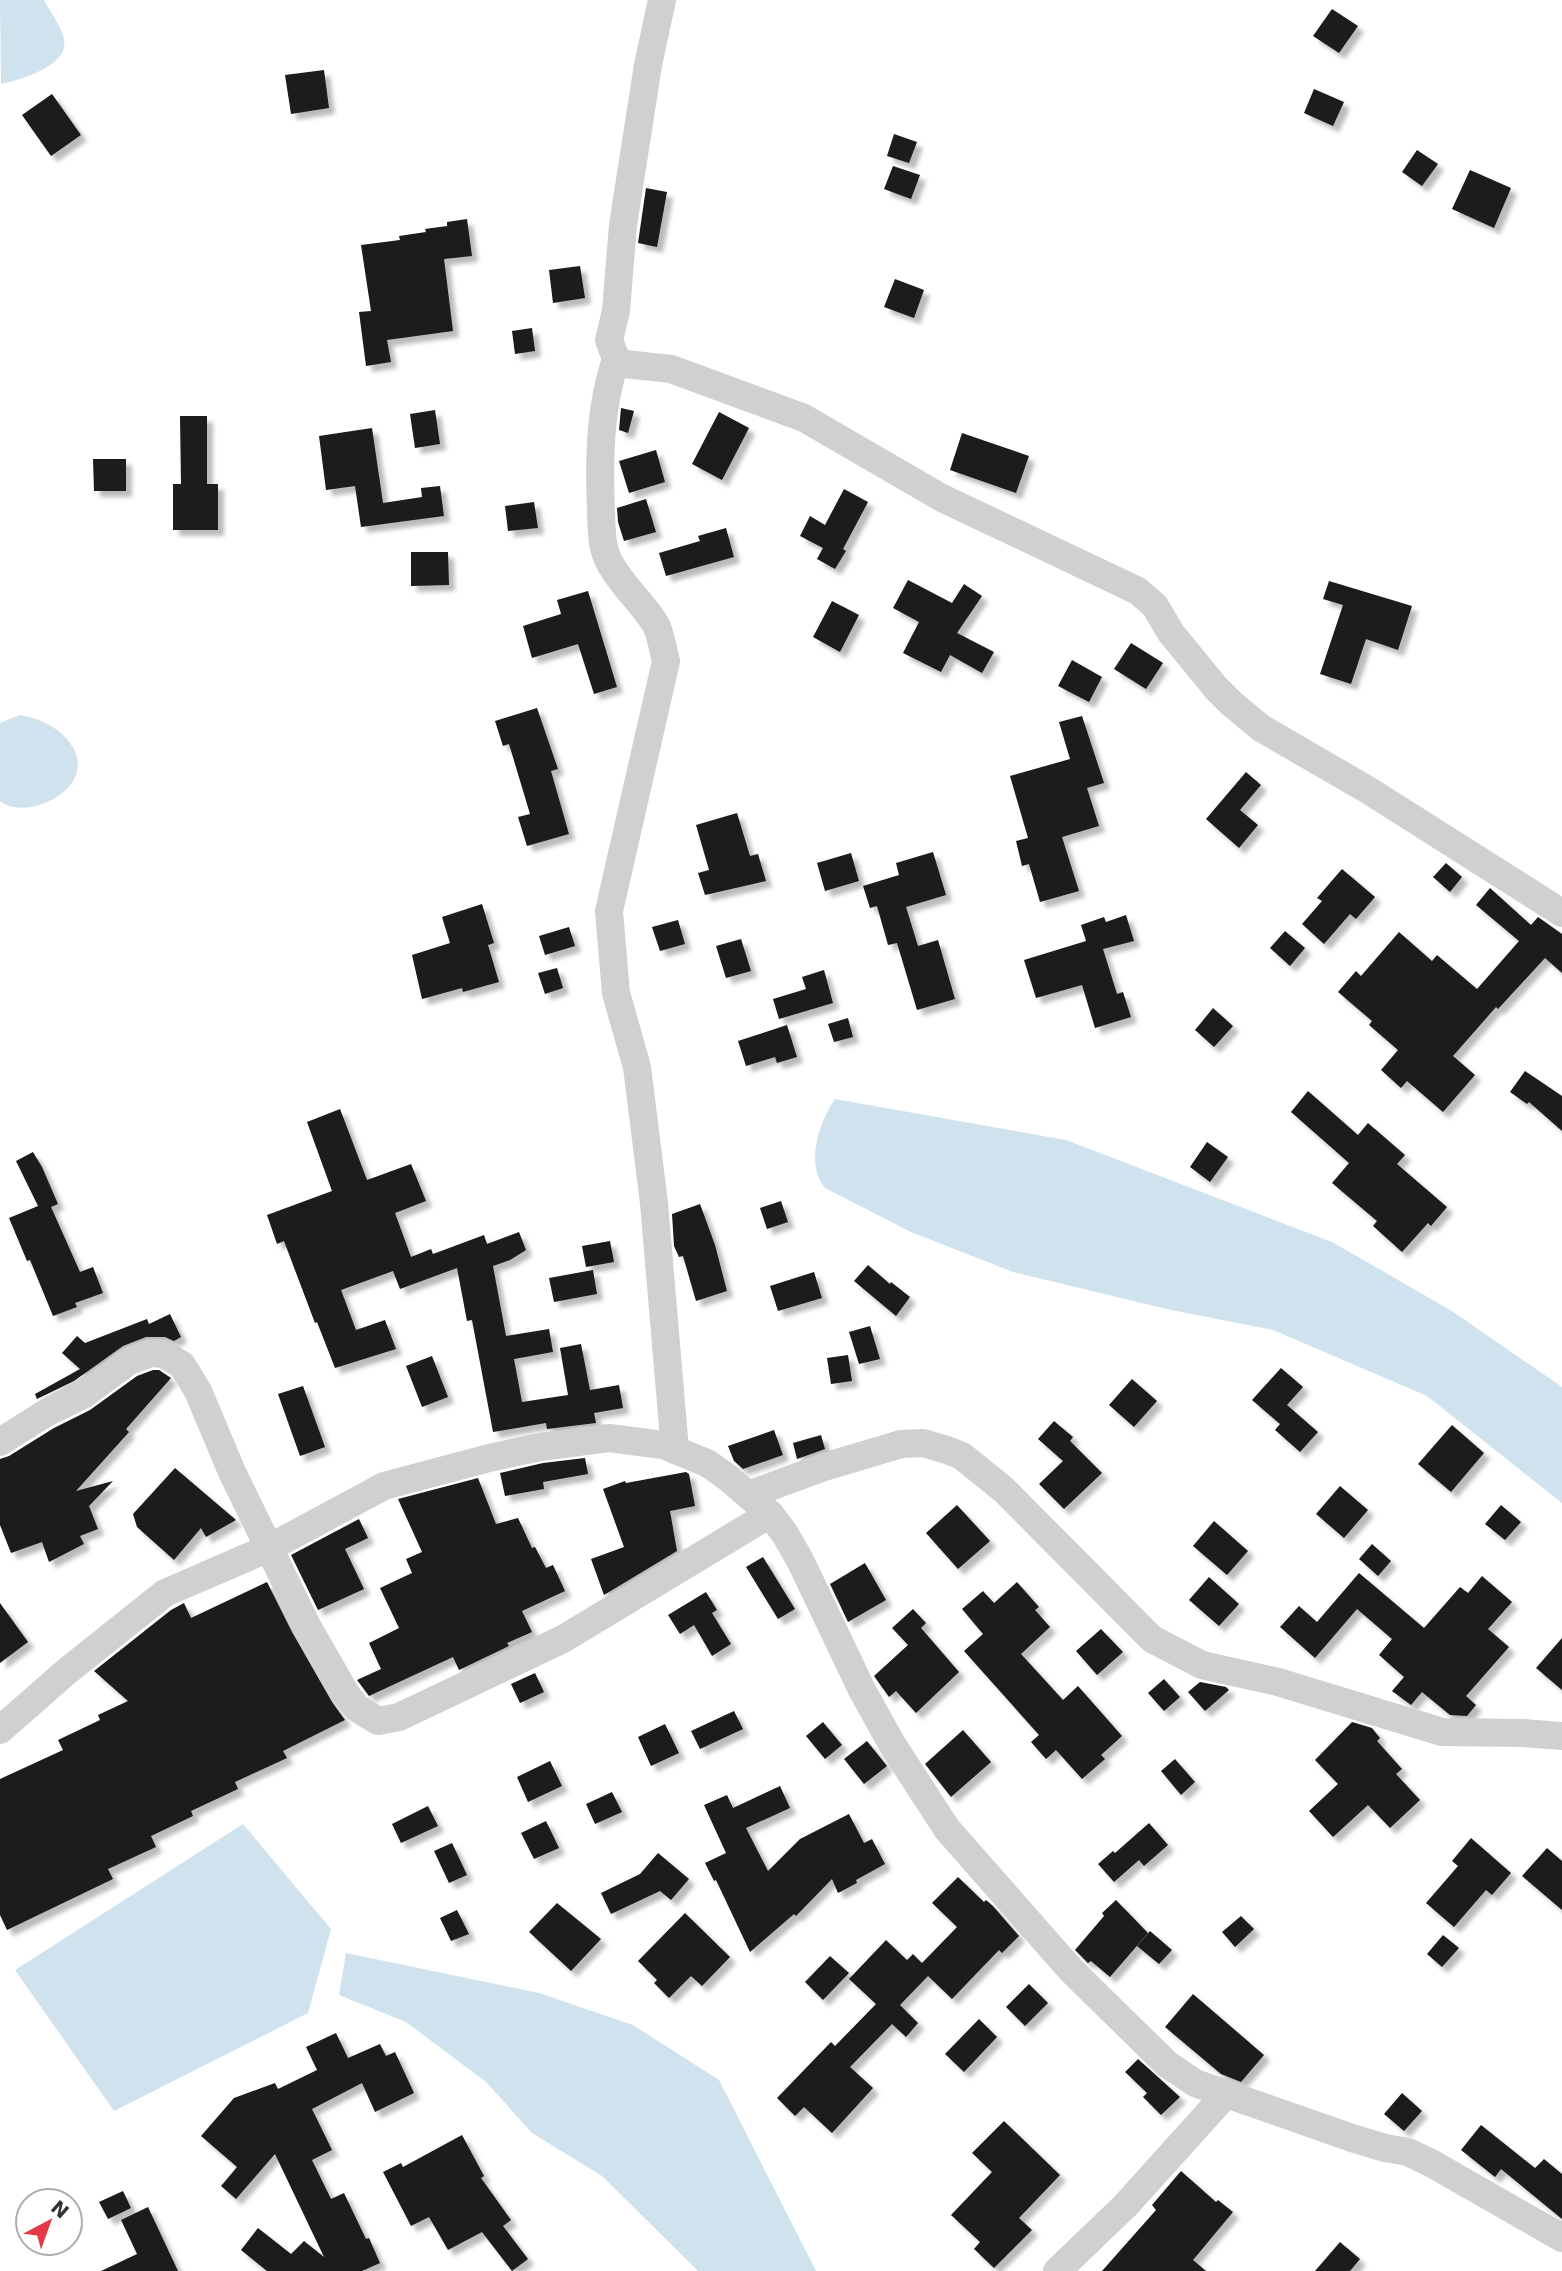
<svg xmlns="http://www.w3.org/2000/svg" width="1562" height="2271" font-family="'DejaVu Sans',sans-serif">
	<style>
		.water { fill: #cfe2ee }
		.building { fill: #1a1a1a; filter: url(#shadow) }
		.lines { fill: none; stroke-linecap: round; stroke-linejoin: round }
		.minor { stroke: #d0d0d0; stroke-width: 28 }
	</style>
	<defs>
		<filter id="shadow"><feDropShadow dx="6" dy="6" stdDeviation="2" flood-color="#0004"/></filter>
	</defs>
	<rect width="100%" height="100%" fill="#fff"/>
	<g class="water">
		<path d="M0,0H44C50,12 62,27 64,40C69,66 20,80 1,84Z"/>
		<path d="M20,715C37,718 50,723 63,735C111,781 30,825 0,801V723Z"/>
		<path d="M835,1099L1066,1140L1332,1242L1452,1311L1562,1387V1503L1427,1396L1273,1330L1171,1310L1013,1272L911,1232L825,1188C805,1163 819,1123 835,1099Z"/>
		<polygon points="243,1824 331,1929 308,2013 114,2111 15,1970"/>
		<polygon points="346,1953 539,1993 633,2025 719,2080 816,2271 698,2271 602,2176 532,2133 486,2082 406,2022 339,1995"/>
	</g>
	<g class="building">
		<polygon points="1332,9 1358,26 1339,53 1313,36"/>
		<polygon points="324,70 329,108 291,114 285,75"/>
		<polygon points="1314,89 1344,102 1333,126 1304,113"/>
		<polygon points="52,94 81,135 51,156 22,115"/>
		<polygon points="894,134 917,142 909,163 887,156"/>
		<polygon points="1417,150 1438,164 1422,186 1402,172"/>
		<polygon points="893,166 920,175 911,199 884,189"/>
		<polygon points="1470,170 1511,188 1494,228 1452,209"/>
		<polygon points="646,188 667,192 657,247 638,243"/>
		<polygon points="467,219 472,256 444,259 453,331 387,340 391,362 366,366 359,312 371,311 361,245 400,240 399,236 426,232 425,229 447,226 447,222"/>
		<polygon points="580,266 585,298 553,303 549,270"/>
		<polygon points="895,279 924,290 914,318 884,307"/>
		<polygon points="532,328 535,351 515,354 512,331"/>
		<polygon points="621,408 634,411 628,433 619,430"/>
		<polygon points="435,410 440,444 415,448 410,414"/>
		<polygon points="719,412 749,428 722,480 692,464"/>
		<polygon points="180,416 207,416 207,484 218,484 218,530 173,530 173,484 181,484"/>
		<polygon points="372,428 383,503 422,497 421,488 440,486 444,516 361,527 355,486 326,490 319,436"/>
		<polygon points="962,433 1029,456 1016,493 950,470"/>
		<polygon points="656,450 665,482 629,493 619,461"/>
		<polygon points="93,459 126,459 126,491 94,491"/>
		<polygon points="844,489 868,502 843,549 846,551 835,569 817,559 823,548 800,536 810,516 825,525"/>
		<polygon points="646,499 656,532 624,541 618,522 617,508"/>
		<polygon points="534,502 538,528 508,531 505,506"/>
		<polygon points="726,528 734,557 666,576 659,553 700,541 698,536"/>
		<polygon points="411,552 448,552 449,585 411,586"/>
		<polygon points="908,580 952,603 964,584 982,596 957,633 994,652 982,673 950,655 941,672 903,653 919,622 893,608"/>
		<polygon points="1329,581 1412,606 1398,650 1366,639 1351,684 1320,674 1343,605 1323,599"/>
		<polygon points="588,591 617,687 594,694 578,644 532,658 523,626 561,614 557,600"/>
		<polygon points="832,601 859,615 840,652 813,637"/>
		<polygon points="1131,643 1163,663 1146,689 1114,669"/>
		<polygon points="1072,660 1102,677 1089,702 1058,686"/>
		<polygon points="537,708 558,769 551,771 569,834 527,846 518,817 530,814 509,744 503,746 495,721"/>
		<polygon points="1082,716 1104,783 1087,788 1099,826 1062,837 1079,891 1040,902 1029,864 1022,866 1016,841 1028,838 1010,776 1070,759 1059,722"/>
		<polygon points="1246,772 1261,785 1240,810 1258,825 1239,848 1206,819"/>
		<polygon points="737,813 750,856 758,854 766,881 705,895 698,873 709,870 696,825"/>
		<polygon points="933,852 946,895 906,907 918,946 938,940 955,999 917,1010 897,943 888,945 877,906 870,908 863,886 899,875 896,863"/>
		<polygon points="851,853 859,881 825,891 817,863"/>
		<polygon points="1446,863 1462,877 1450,892 1433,877"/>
		<polygon points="1342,869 1375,897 1356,919 1350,914 1324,944 1302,924 1322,901 1317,898"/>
		<polygon points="1490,888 1531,925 1538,917 1562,934 1562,973 1545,958 1498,1009 1496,1007 1453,1056 1475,1075 1443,1112 1407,1081 1401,1088 1381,1070 1398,1050 1369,1025 1372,1021 1338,992 1356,971 1361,976 1399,932 1432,961 1437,955 1477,989 1519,941 1476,905"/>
		<polygon points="482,904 494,943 488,945 499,982 463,992 462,988 422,999 412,955 450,943 442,917"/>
		<polygon points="1126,915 1134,941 1103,949 1117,994 1123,992 1131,1017 1095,1028 1082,985 1036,998 1024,960 1086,941 1081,925 1104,917 1106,922"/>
		<polygon points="678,920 685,944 660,951 652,927"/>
		<polygon points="569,927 575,946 545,955 539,936"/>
		<polygon points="1285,931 1305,948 1290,966 1270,948"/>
		<polygon points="741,939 751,971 726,978 716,946"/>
		<polygon points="557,968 563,988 545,994 538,973"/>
		<polygon points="824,970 833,1003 779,1019 773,999 806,989 802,977"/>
		<polygon points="1213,1008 1233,1026 1214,1047 1195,1030"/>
		<polygon points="848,1018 853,1037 834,1042 828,1024"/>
		<polygon points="787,1025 797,1057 777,1063 775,1057 746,1066 738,1041"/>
		<polygon points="1525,1071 1562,1096 1562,1131 1529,1102 1527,1104 1510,1092"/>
		<polygon points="1308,1091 1358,1135 1368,1123 1405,1155 1397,1164 1447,1207 1431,1226 1428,1223 1402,1252 1373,1226 1377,1221 1332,1183 1349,1163 1291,1112"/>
		<polygon points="340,1109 367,1180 411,1164 426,1201 395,1213 411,1257 431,1249 433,1254 484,1235 487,1244 519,1232 526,1250 510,1260 493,1266 506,1336 549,1329 553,1352 514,1359 522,1402 568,1395 560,1348 581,1344 590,1390 619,1385 623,1408 594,1413 596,1423 547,1429 546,1423 493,1432 472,1320 467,1321 457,1268 400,1289 393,1271 341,1290 356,1330 385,1320 396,1349 335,1368 317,1322 315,1323 284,1241 277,1244 267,1215 332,1191 307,1122"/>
		<polygon points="1207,1142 1228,1157 1210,1182 1190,1167"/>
		<polygon points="33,1152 42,1167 58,1204 51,1207 80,1272 93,1267 103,1293 75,1303 77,1307 53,1316 30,1260 27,1261 9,1218 38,1206 16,1161"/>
		<polygon points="781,1201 788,1222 767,1229 760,1208"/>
		<polygon points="700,1204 715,1245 727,1291 696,1301 683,1256 679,1257 674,1246 672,1214"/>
		<polygon points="610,1241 614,1262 586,1267 582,1246"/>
		<polygon points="868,1265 890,1284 891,1282 910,1297 896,1316 854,1281"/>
		<polygon points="593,1270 597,1294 554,1302 549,1278"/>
		<polygon points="814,1272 822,1298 778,1311 770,1286"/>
		<polygon points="170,1314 181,1337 174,1341 165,1337 146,1337 123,1346 74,1381 37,1399 35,1394 80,1369 62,1353 77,1336 85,1343 147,1319 149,1324"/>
		<polygon points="870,1326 880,1359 859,1364 849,1332"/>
		<polygon points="848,1355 852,1381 831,1384 827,1358"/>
		<polygon points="432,1356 448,1397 422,1407 406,1366"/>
		<polygon points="1281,1368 1303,1387 1287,1405 1318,1432 1300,1452 1275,1430 1280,1424 1252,1400"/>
		<polygon points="153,1370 159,1370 171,1378 126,1429 129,1432 76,1491 113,1481 89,1506 98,1529 80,1536 84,1544 49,1562 42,1542 11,1553 0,1525 0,1459 9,1456 54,1428 90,1410 137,1376"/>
		<polygon points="1132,1379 1157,1401 1134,1427 1109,1405"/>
		<polygon points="303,1386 325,1447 300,1456 278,1394"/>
		<polygon points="1054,1421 1073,1437 1070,1441 1102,1473 1064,1509 1039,1484 1063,1461 1038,1439"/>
		<polygon points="1452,1425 1484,1453 1451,1492 1418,1464"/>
		<polygon points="774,1430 783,1455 743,1469 734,1461 728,1446"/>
		<polygon points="821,1435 825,1449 797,1459 793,1443"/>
		<polygon points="585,1458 588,1474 543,1482 544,1489 505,1496 500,1473 543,1463"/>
		<polygon points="175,1468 236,1520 206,1537 201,1528 174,1560 137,1527 133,1514"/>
		<polygon points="686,1472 689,1474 695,1506 670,1511 677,1551 604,1595 591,1559 624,1547 603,1489 625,1481 626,1483"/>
		<polygon points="478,1478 496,1524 518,1518 532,1548 535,1547 546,1568 553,1565 565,1591 522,1611 532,1632 507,1643 509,1646 459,1670 453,1657 369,1696 357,1680 381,1669 369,1643 399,1628 380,1588 412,1573 406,1559 422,1552 398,1499"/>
		<polygon points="1340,1486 1368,1510 1344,1538 1316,1514"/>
		<polygon points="957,1505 990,1541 958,1569 926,1533"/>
		<polygon points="1501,1505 1521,1522 1505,1540 1485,1524"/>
		<polygon points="359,1519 368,1538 345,1549 364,1589 318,1610 291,1555"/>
		<polygon points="1214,1521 1248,1551 1227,1575 1193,1546"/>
		<polygon points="1372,1544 1391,1561 1378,1576 1359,1559"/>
		<polygon points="763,1557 795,1609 778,1619 746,1567"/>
		<polygon points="865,1563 886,1600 848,1622 830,1584"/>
		<polygon points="1359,1573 1424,1628 1460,1587 1468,1593 1482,1576 1512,1602 1488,1629 1509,1647 1466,1696 1476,1705 1467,1716 1450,1715 1422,1692 1411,1705 1392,1691 1404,1677 1379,1655 1392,1639 1357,1609 1315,1658 1280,1627 1299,1606 1317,1622"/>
		<polygon points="1209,1577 1239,1604 1219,1626 1189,1600"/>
		<polygon points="267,1582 292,1632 332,1702 345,1720 283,1751 287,1758 235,1782 238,1789 191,1811 193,1816 151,1836 156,1847 108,1869 113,1879 7,1930 0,1915 0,1779 63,1750 58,1740 100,1720 98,1715 128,1701 94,1671 171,1610 184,1603 191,1618"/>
		<polygon points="1017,1582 1039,1607 1035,1610 1050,1627 1021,1654 1063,1700 1078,1686 1122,1736 1101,1755 1105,1759 1082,1779 1056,1750 1046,1759 1031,1742 1039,1735 964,1651 983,1634 962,1609 983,1591 994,1603"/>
		<polygon points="706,1592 717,1610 712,1613 731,1644 712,1656 694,1625 680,1634 668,1615"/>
		<polygon points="0,1603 28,1642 0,1663"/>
		<polygon points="913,1609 926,1623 921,1628 959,1672 916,1713 896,1691 889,1697 874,1676 908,1645 892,1628"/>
		<polygon points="1101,1629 1123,1652 1097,1675 1076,1651"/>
		<polygon points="1562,1638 1562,1690 1536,1668"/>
		<polygon points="535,1673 544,1692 520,1703 511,1684"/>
		<polygon points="1164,1679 1180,1697 1164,1711 1148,1693"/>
		<polygon points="1200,1682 1226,1687 1229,1690 1205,1711 1188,1692"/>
		<polygon points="734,1711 743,1729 700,1749 691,1731"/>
		<polygon points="823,1722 842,1745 825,1759 806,1736"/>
		<polygon points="1352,1722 1372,1728 1380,1738 1377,1741 1402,1769 1396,1774 1420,1800 1390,1828 1368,1805 1333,1837 1309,1811 1338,1784 1315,1760"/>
		<polygon points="665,1724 679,1753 651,1766 638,1737"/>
		<polygon points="963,1730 991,1762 951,1797 925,1764"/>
		<polygon points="867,1741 887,1766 864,1784 844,1759"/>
		<polygon points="1175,1759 1195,1782 1181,1795 1161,1771"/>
		<polygon points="550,1761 562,1786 528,1802 517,1777"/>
		<polygon points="780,1786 790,1808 746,1828 768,1871 800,1839 849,1814 864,1843 872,1839 885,1864 856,1880 857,1883 838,1893 832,1879 796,1916 794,1914 750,1952 716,1880 714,1881 705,1863 726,1853 704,1805 727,1795 733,1808"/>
		<polygon points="612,1792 622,1812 595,1824 586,1804"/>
		<polygon points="428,1806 438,1826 401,1843 392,1824"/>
		<polygon points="546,1821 559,1848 534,1859 521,1833"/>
		<polygon points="1149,1823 1168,1845 1144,1866 1139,1860 1114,1882 1098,1864 1113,1851 1115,1853"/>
		<polygon points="1471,1838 1511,1873 1492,1895 1486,1890 1454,1927 1426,1903 1458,1866 1452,1861"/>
		<polygon points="452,1843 467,1875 449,1883 434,1851"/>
		<polygon points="1547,1848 1562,1861 1562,1910 1522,1876"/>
		<polygon points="658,1853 689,1879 671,1900 660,1891 611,1914 601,1893 640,1874"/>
		<polygon points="958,1877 984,1902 986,1900 993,1906 1019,1936 1002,1953 999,1950 952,1999 928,1976 900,2005 918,2023 906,2037 892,2024 850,2067 873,2088 832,2133 804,2107 795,2116 777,2098 831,2042 835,2046 876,2004 849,1979 886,1940 907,1960 913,1954 922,1963 957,1927 932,1903"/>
		<polygon points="1116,1900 1148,1933 1110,1977 1091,1961 1088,1963 1075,1950 1104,1916 1102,1913"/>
		<polygon points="557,1903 601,1939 571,1971 529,1932"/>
		<polygon points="457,1910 469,1934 451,1941 440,1918"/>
		<polygon points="685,1913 730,1957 702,1986 691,1976 669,1998 654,1983 657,1980 638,1961"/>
		<polygon points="1241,1916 1254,1929 1235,1947 1222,1932"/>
		<polygon points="1150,1931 1172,1950 1159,1964 1137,1946"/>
		<polygon points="1443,1935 1459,1948 1442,1967 1427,1954"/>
		<polygon points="830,1956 849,1973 823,2000 805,1982"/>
		<polygon points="1029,1984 1048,2003 1025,2026 1006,2007"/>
		<polygon points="1193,1994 1264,2055 1241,2082 1221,2074 1165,2027"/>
		<polygon points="979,2019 997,2037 964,2072 945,2054"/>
		<polygon points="336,2033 348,2058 380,2044 386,2056 395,2052 414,2093 375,2112 362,2083 312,2109 332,2150 312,2160 331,2199 344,2193 366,2239 369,2238 380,2263 362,2271 267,2271 241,2250 258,2228 291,2254 304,2241 324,2257 275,2154 236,2199 221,2186 237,2167 201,2136 234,2098 275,2083 278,2089 317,2070 306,2047"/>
		<polygon points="1138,2059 1180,2097 1161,2115 1143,2097 1147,2093 1125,2072"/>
		<polygon points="1402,2093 1422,2111 1404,2131 1384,2114"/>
		<polygon points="1004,2121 1060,2175 1019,2218 1032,2230 994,2268 974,2249 980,2242 951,2215 992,2172 972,2153"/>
		<polygon points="1481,2125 1535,2168 1544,2159 1562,2174 1562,2219 1501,2169 1495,2177 1461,2150"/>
		<polygon points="462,2135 484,2176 481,2178 511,2220 503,2226 528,2259 512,2271 482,2232 448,2250 429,2217 411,2226 383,2172 401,2163 403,2167"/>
		<polygon points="1181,2171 1216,2202 1218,2200 1233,2212 1193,2260 1206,2271 1102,2271 1156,2210 1152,2205"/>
		<polygon points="123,2191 131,2208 108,2219 99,2202"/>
		<polygon points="148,2207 178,2271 101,2271 137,2254 121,2220"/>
		<polygon points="1340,2242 1360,2259 1350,2271 1315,2271"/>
	</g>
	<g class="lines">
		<g class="minor">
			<polyline points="662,0 648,65 623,225 616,311 609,340 616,359 625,364 671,369 804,418 942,498 1138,591 1155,606 1171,633 1216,688 1231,703 1261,728 1368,790 1562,913"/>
			<path d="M616,359C599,410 599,461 601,513C602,531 601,549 611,565C623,587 643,603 656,625C661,635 663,650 666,661L609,911L616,993L637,1067L654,1203L675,1450"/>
			<polyline points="0,1442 46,1413 83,1395 129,1361 151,1353 164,1354 182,1365 198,1391 232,1472 306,1624 346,1694 357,1708 378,1721 399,1717 563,1639 770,1514"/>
			<polyline points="748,1495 824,1467 901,1444 923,1443 947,1450 962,1456 1004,1490 1152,1639 1202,1665 1278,1682 1442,1732 1522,1733 1562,1736"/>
			<polyline points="0,1730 66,1672 165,1593 269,1548 384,1486 489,1458 540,1447 609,1438 663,1445 707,1463 727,1477 770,1514 785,1534 800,1560 862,1690 892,1744 947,1829 1071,1970 1167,2064 1195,2083 1352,2138 1385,2148 1408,2152 1431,2163 1562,2238"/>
			<polyline points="1057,2271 1125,2206 1226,2094"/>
		</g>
	</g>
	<g transform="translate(49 2222) rotate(41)"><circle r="33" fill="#ffffff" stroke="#adadad" stroke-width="2"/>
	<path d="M0-5L12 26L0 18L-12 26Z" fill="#e63946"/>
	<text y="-10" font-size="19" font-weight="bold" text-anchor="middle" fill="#333333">N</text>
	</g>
</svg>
